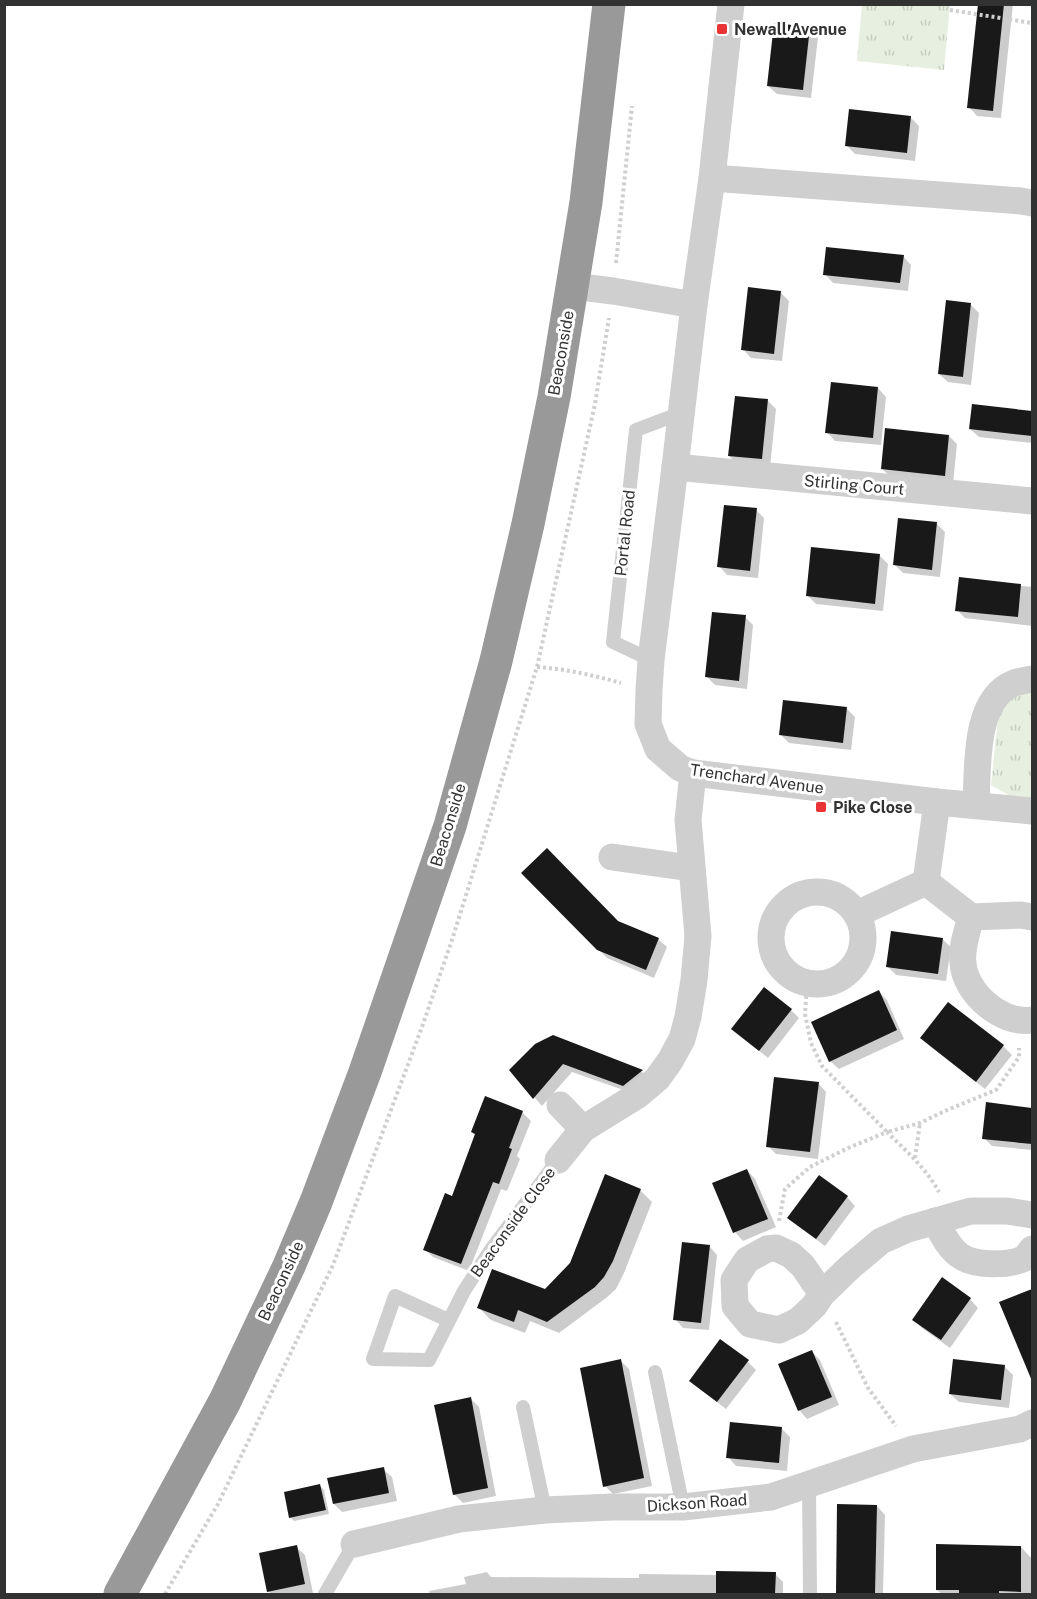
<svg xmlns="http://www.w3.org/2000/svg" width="1037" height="1599" font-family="'Public Sans',sans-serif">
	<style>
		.grass { fill: url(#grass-tufts) }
		.shadow { fill: #0003 }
		.building { fill: #191919 }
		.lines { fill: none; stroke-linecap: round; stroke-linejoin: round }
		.path { stroke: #cfcfcf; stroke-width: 4; stroke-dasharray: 3 3; stroke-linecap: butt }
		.lane { stroke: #cfcfcf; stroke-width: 14 }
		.street { stroke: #cfcfcf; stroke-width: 27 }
		.highway { stroke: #999; stroke-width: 33 }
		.poi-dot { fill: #ea3334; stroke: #fff; stroke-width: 2 }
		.labels { text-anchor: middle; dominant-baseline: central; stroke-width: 6; stroke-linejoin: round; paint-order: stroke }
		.poi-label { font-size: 16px; font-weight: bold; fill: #323232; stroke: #fff; text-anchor: start }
		.street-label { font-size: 16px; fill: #323232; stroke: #fff }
	</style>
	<defs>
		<pattern id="grass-tufts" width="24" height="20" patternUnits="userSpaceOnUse" patternTransform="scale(1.5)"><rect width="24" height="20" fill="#e7efe0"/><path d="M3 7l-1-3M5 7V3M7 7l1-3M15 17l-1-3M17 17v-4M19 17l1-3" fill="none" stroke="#c7cdc1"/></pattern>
	</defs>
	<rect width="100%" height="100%" fill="#fff"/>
	<g class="grass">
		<polygon points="862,5 950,5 944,70 857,61"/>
		<polygon points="1025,690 1032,692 1032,798 1010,796 991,785 998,718 1007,703"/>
	</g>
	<g class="shadow">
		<polygon points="979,4 1013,4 1001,118 977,116 969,107"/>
		<polygon points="809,29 818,37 811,98 777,94 768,86"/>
		<polygon points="910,117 919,126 915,161 855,154 847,146"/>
		<polygon points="903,256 911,265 908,291 833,283 825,274"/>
		<polygon points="780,292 789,301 782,361 751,358 743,349"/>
		<polygon points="971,305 979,313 971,385 948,382 939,374"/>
		<polygon points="878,388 886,397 881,445 835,441 827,432"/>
		<polygon points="768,401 776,409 770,467 738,464 729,456"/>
		<polygon points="973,406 1032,412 1032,443 979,437 970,429"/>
		<polygon points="949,436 957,444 953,484 891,477 882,469"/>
		<polygon points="756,510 764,518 758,578 727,575 719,566"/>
		<polygon points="936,523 945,532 940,577 903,573 895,565"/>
		<polygon points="880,556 888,564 883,611 816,604 807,595"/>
		<polygon points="960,579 1032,587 1032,626 965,618 957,610"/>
		<polygon points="745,617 753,625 747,689 715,685 707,677"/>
		<polygon points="846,708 855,717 851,750 789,743 781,735"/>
		<polygon points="523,873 618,922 658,939 667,947 654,978 607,958"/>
		<polygon points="942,939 951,947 946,981 896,975 888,967"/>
		<polygon points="879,992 887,1000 904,1039 839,1069 830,1061"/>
		<polygon points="948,1004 1003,1046 1012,1055 985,1089 930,1046 922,1038"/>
		<polygon points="791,1010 799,1018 768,1058 733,1029"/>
		<polygon points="553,1037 642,1072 650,1080 632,1093 572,1072 542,1106 511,1070"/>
		<polygon points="818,1083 826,1092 818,1159 776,1154 768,1146"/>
		<polygon points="987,1104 1032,1109 1032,1150 992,1146 984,1138"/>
		<polygon points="522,1112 531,1121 517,1156 520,1159 507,1191 501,1189 469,1271 433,1257 425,1249 452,1198 476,1136 473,1132"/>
		<polygon points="747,1170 755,1179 776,1227 743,1241 735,1232"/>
		<polygon points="640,1190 652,1202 624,1273 616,1289 606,1298 559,1333 530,1321 525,1333 491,1320 479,1308 545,1291"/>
		<polygon points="847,1197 855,1206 825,1246 798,1226 789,1218"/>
		<polygon points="709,1246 717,1255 709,1330 683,1328 675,1319"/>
		<polygon points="1032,1290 1032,1355 1028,1357 1001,1303"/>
		<polygon points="970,1299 978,1308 950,1348 922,1328 914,1319"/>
		<polygon points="812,1352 820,1360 839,1405 807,1419 799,1410"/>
		<polygon points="621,1361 629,1369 652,1486 613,1494 605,1486"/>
		<polygon points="748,1362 756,1370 726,1409 700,1389"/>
		<polygon points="1004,1366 1013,1375 1009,1408 959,1402 950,1394"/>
		<polygon points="471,1399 479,1407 496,1496 463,1503 454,1494"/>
		<polygon points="781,1428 790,1437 787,1471 736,1466 728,1457"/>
		<polygon points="383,1469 392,1477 397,1501 342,1512 334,1504"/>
		<polygon points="320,1486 324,1490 329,1514 294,1521 290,1517"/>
		<polygon points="838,1506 877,1506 885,1515 883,1594 837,1594"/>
		<polygon points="296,1547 305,1555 313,1593 303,1594 272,1594 268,1591"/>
		<polygon points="1021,1547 1032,1559 1032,1594 942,1594 937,1590"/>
		<polygon points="487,1572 491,1577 639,1578 639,1574 717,1575 775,1574 783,1582 783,1594 430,1594 429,1591 466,1584 464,1577"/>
	</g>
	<g class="building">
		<polygon points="978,4 1004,4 993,111 967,108"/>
		<polygon points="774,23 810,27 803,90 767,86"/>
		<polygon points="849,109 911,116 907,153 845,146"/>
		<polygon points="826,247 904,255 900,283 823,275"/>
		<polygon points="748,287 781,291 774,354 741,350"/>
		<polygon points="946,300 971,303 963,377 938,374"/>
		<polygon points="831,382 878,387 873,438 825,433"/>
		<polygon points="735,396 768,399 762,459 728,456"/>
		<polygon points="972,404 1032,411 1032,436 969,429"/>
		<polygon points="885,428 949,435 945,476 881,469"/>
		<polygon points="724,505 757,508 750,571 717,567"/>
		<polygon points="898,518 937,522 932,570 893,565"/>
		<polygon points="811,547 880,554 875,604 806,596"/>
		<polygon points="959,577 1021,584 1018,617 955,611"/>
		<polygon points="712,612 746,615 739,681 705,677"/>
		<polygon points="783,700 847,707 843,743 779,735"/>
		<polygon points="547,848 618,921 659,938 646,970 597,950 521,873"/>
		<polygon points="891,931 943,938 938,974 886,967"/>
		<polygon points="764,987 792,1009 759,1051 731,1029"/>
		<polygon points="879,990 897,1030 829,1062 811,1022"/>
		<polygon points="948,1002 1004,1045 976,1082 920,1038"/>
		<polygon points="553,1035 643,1070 623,1086 563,1064 533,1099 509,1070 535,1044"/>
		<polygon points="774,1077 819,1082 810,1152 766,1147"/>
		<polygon points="485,1096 523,1111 509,1148 512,1149 499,1184 493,1182 461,1264 423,1250 445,1193 452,1196 475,1134 471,1132"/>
		<polygon points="986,1102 1032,1108 1032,1144 982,1139"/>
		<polygon points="747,1169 768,1219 733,1233 712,1183"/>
		<polygon points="605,1174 641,1189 613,1261 604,1277 595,1287 547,1322 518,1310 514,1322 477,1308 492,1269 545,1289 570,1263"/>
		<polygon points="819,1175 848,1196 816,1239 787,1218"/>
		<polygon points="682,1242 710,1245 701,1323 673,1320"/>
		<polygon points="942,1277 971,1298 941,1340 912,1320"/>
		<polygon points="1032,1289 1032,1381 999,1302"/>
		<polygon points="720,1339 749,1360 717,1402 689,1381"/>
		<polygon points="812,1350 832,1397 798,1411 778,1364"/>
		<polygon points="621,1359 644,1478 603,1487 580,1368"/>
		<polygon points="953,1359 1005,1365 1001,1400 949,1394"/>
		<polygon points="471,1397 488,1488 453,1495 434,1405"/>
		<polygon points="730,1422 782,1427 779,1463 726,1458"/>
		<polygon points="384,1467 389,1493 333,1504 327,1478"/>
		<polygon points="320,1484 326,1510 289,1518 284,1492"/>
		<polygon points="837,1504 877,1505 875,1594 836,1594"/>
		<polygon points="936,1544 1021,1546 1021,1592 999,1591 999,1594 959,1594 959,1590 936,1590"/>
		<polygon points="297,1545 305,1584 267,1592 259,1553"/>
		<polygon points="716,1571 776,1572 775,1594 716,1594"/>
	</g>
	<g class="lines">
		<g class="path">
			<polyline points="950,10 1032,23"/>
			<polyline points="616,263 632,106"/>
			<path d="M537,667C566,669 593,675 621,683"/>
			<polyline points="807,984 805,1014 811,1043 822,1066 887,1132 920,1123 947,1110 996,1090 1019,1057 1019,1048"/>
			<polyline points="915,1158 920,1123"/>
			<path d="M779,1221L785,1189L810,1167L848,1148L887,1132C906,1151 926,1168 939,1192"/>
			<polyline points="836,1322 868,1388 896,1426"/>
			<polyline points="165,1594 218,1504 333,1265 422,1027 452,940 537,667 595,404 609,318"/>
		</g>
		<g class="lane">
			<polyline points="651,660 613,642 636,430 681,413"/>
			<polyline points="448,1320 395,1296 373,1359 429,1360 464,1291 490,1251 558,1160"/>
			<polyline points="655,1372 683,1507"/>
			<polyline points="523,1407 545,1510"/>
			<polyline points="809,1484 810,1594"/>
			<polyline points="325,1594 354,1544"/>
		</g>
		<g class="street">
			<polyline points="731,4 712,178 694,305 675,467 651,660 649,690 648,724 658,749 680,768 693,773 937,802 1032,811"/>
			<polyline points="712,178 1021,201 1032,203"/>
			<polyline points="573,286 613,291 694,305"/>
			<polyline points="675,467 1032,501"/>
			<path d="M976,805C978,769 973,699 1014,683C1020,681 1027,680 1032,679"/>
			<polyline points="612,857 691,868"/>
			<polyline points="926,882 971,917 1021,915 1032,917"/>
			<polyline points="926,882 937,802"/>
			<circle cx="817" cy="938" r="46"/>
			<polyline points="857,914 926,882"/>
			<path d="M971,917C967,932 961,948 963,963C965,993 1002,1025 1032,1020"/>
			<polyline points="560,1105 583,1129"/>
			<polyline points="558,1160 583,1129 638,1095 657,1079 670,1061 682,1039 688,1017 694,980 698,936 688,820 693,773"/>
			<path d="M935,1221C942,1233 948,1247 959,1255C973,1266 1007,1266 1023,1259C1027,1257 1029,1253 1032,1249"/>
			<polyline points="822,1294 803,1266 791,1255 776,1248 767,1249 747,1260 734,1280 735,1306 750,1324 779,1330 798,1321 814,1306 822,1294 850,1267 881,1241 908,1229 971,1211 1007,1211 1032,1215"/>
			<polyline points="354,1544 459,1519 545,1510 612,1507 683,1507 771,1497 913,1449 1020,1429 1032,1423"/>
		</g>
		<polyline class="highway" points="120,1594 225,1401 289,1266 316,1202 365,1072 450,826 496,661 528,524 554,397 586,202 609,4"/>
	</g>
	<g class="poi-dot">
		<rect x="716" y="23" width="12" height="12" rx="3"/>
		<rect x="815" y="801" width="12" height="12" rx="3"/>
	</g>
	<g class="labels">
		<g class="poi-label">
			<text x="734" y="29">Newall Avenue</text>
			<text x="833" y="807">Pike Close</text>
		</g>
		<g class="street-label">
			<text transform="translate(561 353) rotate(-80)">Beaconside</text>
			<text transform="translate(854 485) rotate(5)">Stirling Court</text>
			<text transform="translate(625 533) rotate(-84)">Portal Road</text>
			<text transform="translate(757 779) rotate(8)">Trenchard Avenue</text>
			<text transform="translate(448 825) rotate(-73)">Beaconside</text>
			<text transform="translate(513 1222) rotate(-54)">Beaconside Close</text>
			<text transform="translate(281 1281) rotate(-65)">Beaconside</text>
			<text transform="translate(697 1503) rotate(-4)">Dickson Road</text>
		</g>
	</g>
	<rect width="1037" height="1599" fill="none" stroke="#323232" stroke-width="12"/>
</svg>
